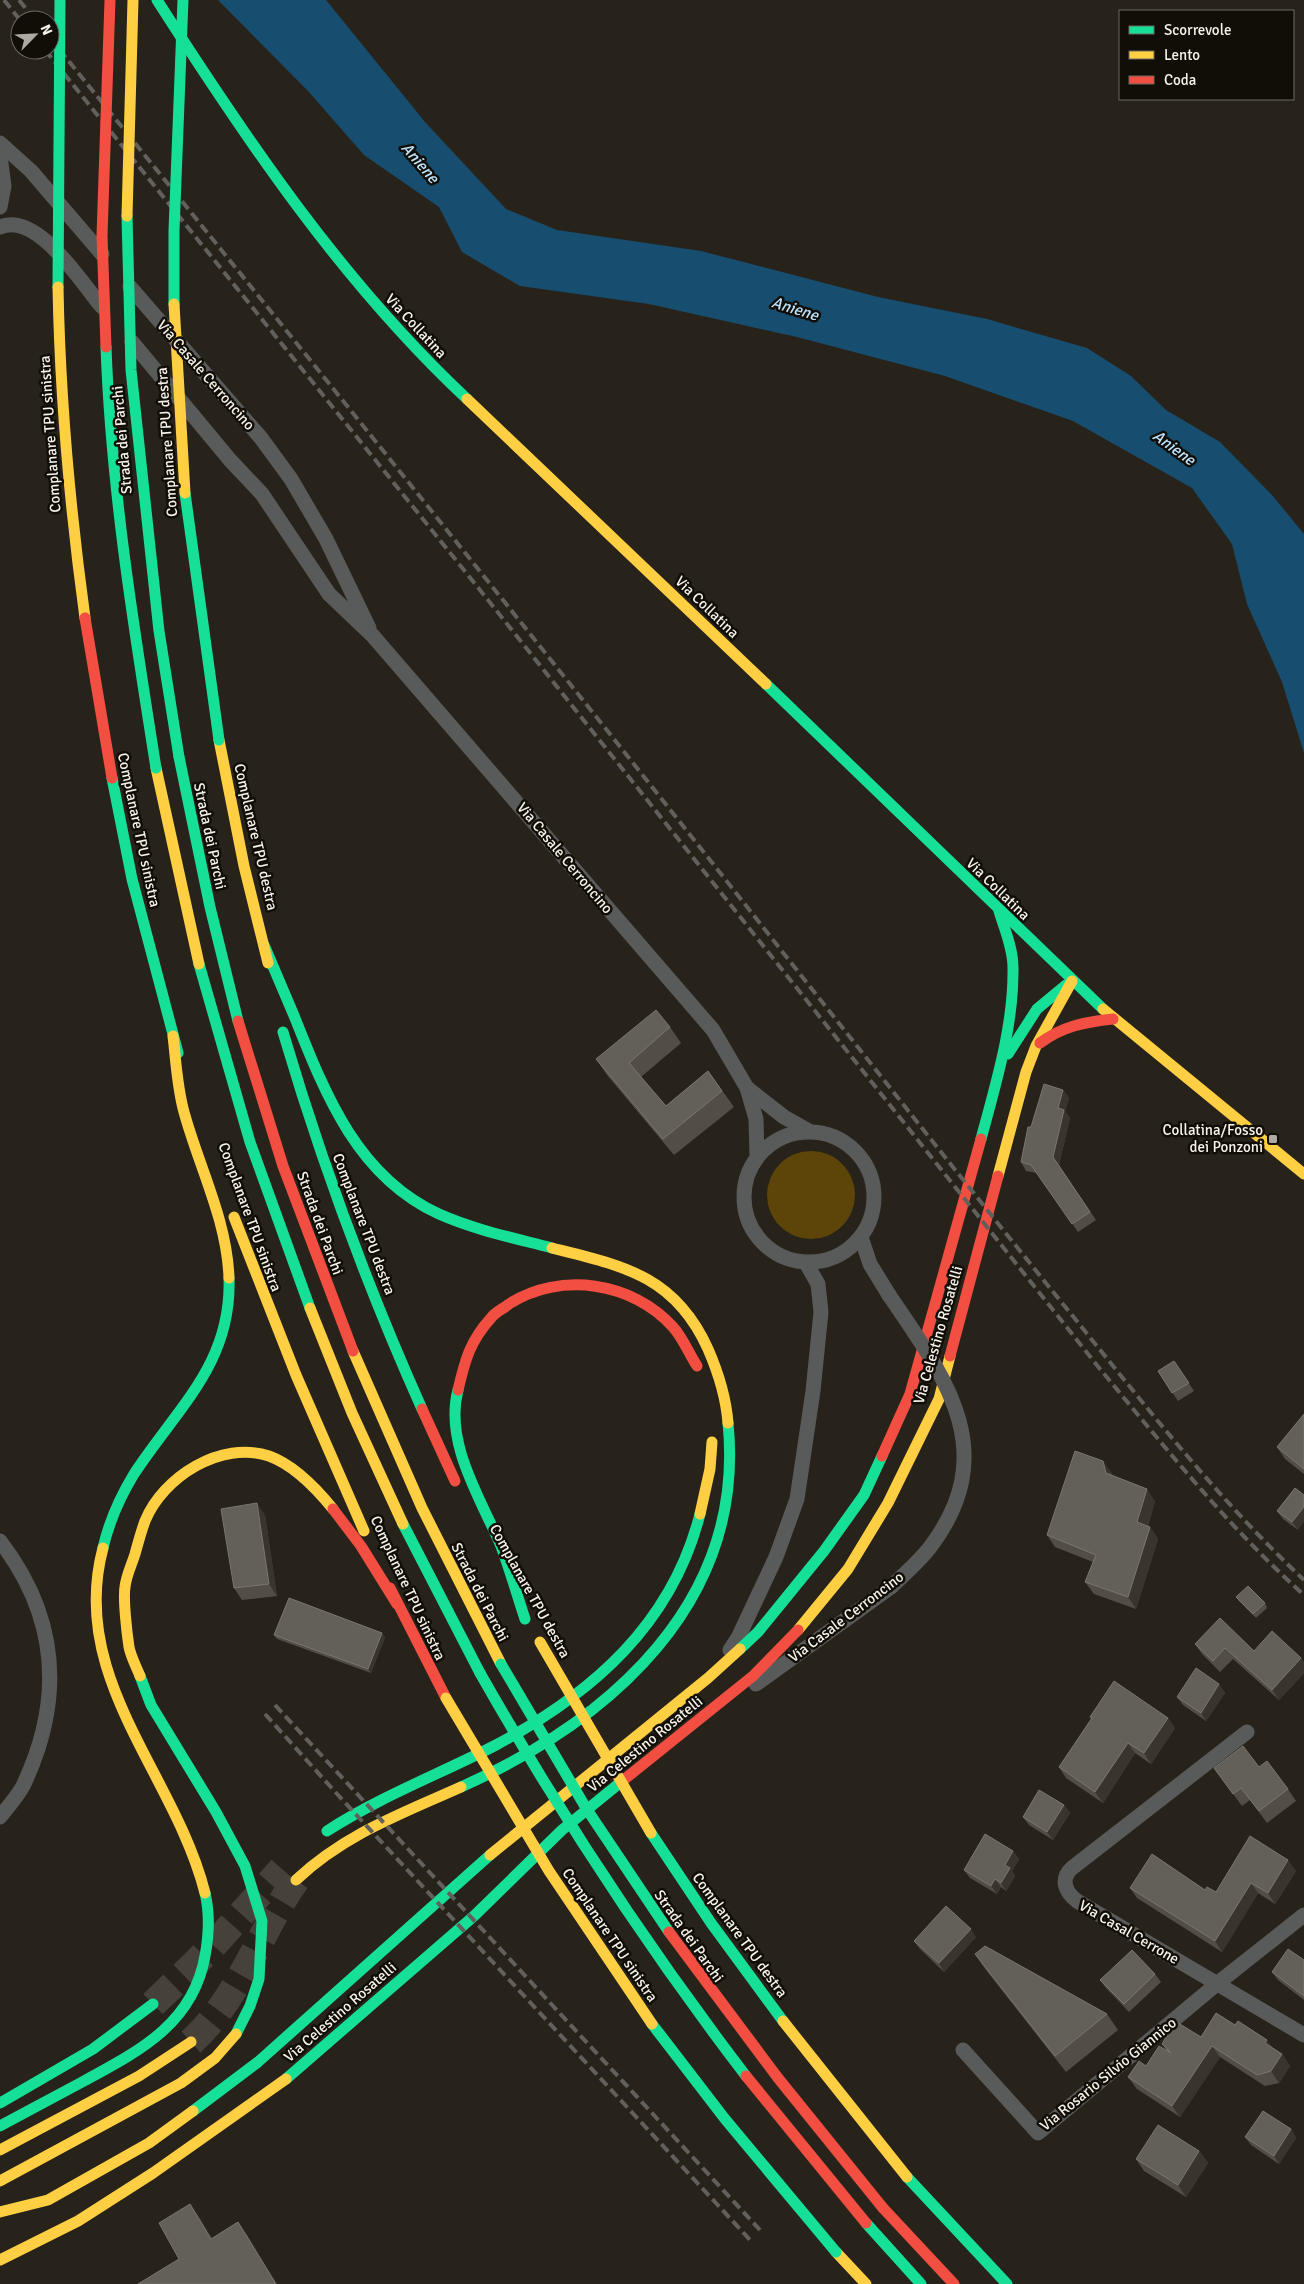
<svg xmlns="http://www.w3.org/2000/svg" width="1304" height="2284" font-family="Signika,sans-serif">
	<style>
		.green { fill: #5d4409 }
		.water { fill: #174e6f }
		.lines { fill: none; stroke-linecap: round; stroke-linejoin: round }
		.highway-tunnel { stroke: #46423a; stroke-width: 28; stroke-dasharray: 28 14; stroke-linecap: butt }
		.street { stroke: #595a5a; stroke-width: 15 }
		.fast { stroke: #16e098; stroke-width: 11 }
		.slow { stroke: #ffcf43; stroke-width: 11 }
		.jam { stroke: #f24e42; stroke-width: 11 }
		.rail { stroke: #61605d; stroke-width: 4; stroke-dasharray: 10 5; stroke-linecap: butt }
		.street-bridge { stroke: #595a5a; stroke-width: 15 }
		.fast-bridge { stroke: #16e098; stroke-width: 11 }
		.slow-bridge { stroke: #ffcf43; stroke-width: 11 }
		.jam-bridge { stroke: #f24e42; stroke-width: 11 }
		.wall { fill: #524d47 }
		.shaded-wall { fill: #39352e }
		.building { fill: #635f59; stroke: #7b766f }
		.poi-dot { fill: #afaaa1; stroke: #110e08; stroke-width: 2 }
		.labels { text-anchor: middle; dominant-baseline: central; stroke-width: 5; stroke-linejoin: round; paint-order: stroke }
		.street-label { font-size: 15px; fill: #f8f2e9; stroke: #110e08 }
		.poi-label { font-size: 15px; fill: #f8f2e9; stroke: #110e08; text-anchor: end }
		.water-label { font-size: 16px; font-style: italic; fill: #bde2fe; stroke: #110e08 }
	</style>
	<rect width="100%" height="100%" fill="#27231b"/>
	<circle class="green" cx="811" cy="1195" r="44"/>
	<polygon class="water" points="218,0 326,0 425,122 506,209 557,230 701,251 878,297 987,319 1087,348 1131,376 1166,410 1220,442 1272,495 1304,534 1304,753 1282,682 1247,604 1232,544 1192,488 1073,421 945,376 797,337 649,304 520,286 462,252 439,207 364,155 308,91"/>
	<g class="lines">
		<g class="highway-tunnel">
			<polyline points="153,2004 210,1949 282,1869"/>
			<path d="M191,2042C239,1999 259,1932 296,1880"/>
		</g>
		<g class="street">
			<polyline points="0,143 31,171 102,254"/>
			<polyline points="0,156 4,186 0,207"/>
			<path d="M0,227C37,211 81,282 102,307"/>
			<polyline points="130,287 261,438 291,479 326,539 369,628"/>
			<polyline points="132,342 230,460 262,494 329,594 373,636 713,1030 747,1088 756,1119 757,1156"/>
			<polyline points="747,1088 784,1117 809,1131"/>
			<circle cx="809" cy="1197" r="65"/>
			<polyline points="861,1237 870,1264 889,1295"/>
			<path d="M0,1541C59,1618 64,1700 23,1786C17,1797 7,1808 0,1817"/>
			<polyline points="730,1650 738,1638 776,1557 797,1499 813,1391 821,1312 818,1284 806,1263"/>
			<polyline points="756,1684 891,1587"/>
			<path d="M1247,1732L1072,1868C1060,1879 1065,1892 1077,1901L1304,2035"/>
			<polyline points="963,2050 1038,2133 1218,1983 1304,1915"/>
		</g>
		<g class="fast">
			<path d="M157,0C248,142 343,283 467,399"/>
			<polyline points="766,684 1103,1009"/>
			<polyline points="179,757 210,907 238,1021"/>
			<polyline points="112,778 132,879 178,1053"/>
			<path d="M264,945C274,969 285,994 295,1018C326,1096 358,1177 439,1214C475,1230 514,1238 552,1248"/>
			<polyline points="199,964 250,1142 310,1308"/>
			<path d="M283,1032C321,1161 367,1286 422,1409"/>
			<polyline points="1008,1054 1037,1009 1066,985"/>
			<path d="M981,1139C996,1083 1014,1025 1013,967C1013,948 1004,928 999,911"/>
			<path d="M458,1390C444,1443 481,1499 501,1546C510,1570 517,1595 525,1619"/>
			<polyline points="403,1524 480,1673"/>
			<path d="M103,1548C109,1522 120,1497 134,1474C177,1408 232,1364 229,1278"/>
			<polyline points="740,1649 758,1632 824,1551 864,1495 882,1456"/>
			<polyline points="140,1676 151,1705 216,1812 245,1866 262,1921 259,1979 250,2006 236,2034"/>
			<path d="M461,1787C611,1720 746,1602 728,1423"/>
			<path d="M327,1831C381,1796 440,1774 496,1745C593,1693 672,1624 700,1514"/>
			<polyline points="286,2079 474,1916 562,1830 621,1782"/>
			<polyline points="0,2103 93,2049 153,2004"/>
			<polyline points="193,2111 258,2062 490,1855"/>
			<path d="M0,2126C28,2111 56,2096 84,2081C139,2051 193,2024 205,1956C209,1935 210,1914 205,1893"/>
			<polyline points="907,2177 1007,2284"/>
			<polyline points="866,2223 921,2284"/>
		</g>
		<g class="slow">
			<polyline points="467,399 766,684"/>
			<polyline points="219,740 244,866 268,963"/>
			<polyline points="156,768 199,964"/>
			<polyline points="1103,1009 1304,1174"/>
			<path d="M173,1036C176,1061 177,1087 184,1112C199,1167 227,1220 229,1278"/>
			<polyline points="998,1176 1026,1072 1036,1046 1072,981"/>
			<polyline points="234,1217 296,1375 364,1531"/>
			<path d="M552,1248C624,1266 675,1276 708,1349C718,1372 726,1397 728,1423"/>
			<polyline points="310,1308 352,1413 403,1524"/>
			<polyline points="353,1351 422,1508 501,1664"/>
			<polyline points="700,1514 710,1469 712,1442"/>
			<path d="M103,1548C68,1679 175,1774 205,1893"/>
			<polyline points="798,1630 848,1569 888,1503 939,1399 950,1356"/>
			<path d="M140,1676C136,1666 131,1657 129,1647C127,1634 123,1599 125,1587C126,1576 132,1564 135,1554C138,1543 141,1532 145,1521C163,1477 221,1440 269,1456C294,1465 316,1488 333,1509"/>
			<polyline points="490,1855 708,1678 740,1649"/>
			<path d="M296,1880C345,1834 401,1814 461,1787"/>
			<polyline points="0,2150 139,2076 191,2042"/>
			<polyline points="0,2181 181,2083 215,2058 236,2034"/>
			<polyline points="0,2212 48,2200 149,2143 193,2111"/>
			<polyline points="836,2252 866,2284"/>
			<polyline points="0,2260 78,2221 153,2173 286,2079"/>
		</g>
		<g class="jam">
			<polyline points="238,1021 283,1166 353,1351"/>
			<path d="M1040,1043C1063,1026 1085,1022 1113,1019"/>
			<polyline points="950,1356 998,1176"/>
			<path d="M458,1390C465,1360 470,1341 491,1318C495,1312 503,1309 509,1304C560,1271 633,1282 673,1327C683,1338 689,1354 697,1366"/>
			<polyline points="422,1409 455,1481"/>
			<polyline points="882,1456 910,1394 981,1139"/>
			<polyline points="333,1509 361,1546 397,1604"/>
			<polyline points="390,1588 446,1698"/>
			<polyline points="621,1782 753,1676 798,1630"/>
			<polyline points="883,2208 954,2284"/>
		</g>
		<g class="rail">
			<polyline points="4,0 20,20"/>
			<polyline points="19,0 35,20"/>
			<path d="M50,38C295,341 540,644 781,950C880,1075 979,1201 1080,1325C1151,1413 1221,1502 1304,1580"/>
			<path d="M45,50L480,590L1100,1369C1165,1447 1228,1527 1304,1595"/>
			<polyline points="275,1705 760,2230"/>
			<polyline points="265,1714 338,1795 752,2242"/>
		</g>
		<path class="street-bridge" d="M889,1295C945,1377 1002,1451 931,1546C920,1561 904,1574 891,1587"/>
		<g class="fast-bridge">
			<polyline points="127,216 131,370 159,631 179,757"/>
			<polyline points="58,287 60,0"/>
			<polyline points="174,304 174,231 183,0"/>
			<path d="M106,347C111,488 134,629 156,768"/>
			<polyline points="185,493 219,740"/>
			<polyline points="501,1664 586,1808 669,1932"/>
			<path d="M480,1673C560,1814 648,1948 746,2076"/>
			<polyline points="651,1833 711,1923 783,2021"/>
			<polyline points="652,2024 725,2119 836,2252"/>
		</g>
		<g class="slow-bridge">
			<polyline points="127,216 133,0"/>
			<path d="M58,287C60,398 70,508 85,618"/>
			<polyline points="174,304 185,493"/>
			<polyline points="540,1642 651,1833"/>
			<polyline points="446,1698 549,1871 652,2024"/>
			<polyline points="783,2021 907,2177"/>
		</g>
		<g class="jam-bridge">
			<polyline points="106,347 102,236 110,0"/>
			<polyline points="85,618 112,778"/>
			<polyline points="669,1932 778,2078 883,2208"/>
			<polyline points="746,2076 866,2223"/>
		</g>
	</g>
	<g class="wall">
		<polygon points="670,1027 681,1043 641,1077 666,1106 708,1071 734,1107 674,1155 607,1075 596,1059"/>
		<polygon points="1063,1090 1069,1098 1065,1111 1070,1118 1059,1165 1096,1220 1078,1232 1037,1173 1026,1171 1021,1162 1031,1127"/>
		<polygon points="1174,1361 1194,1391 1178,1401 1158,1371"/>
		<polygon points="1304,1414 1304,1474 1285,1459 1277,1447"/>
		<polygon points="1112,1473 1112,1476 1155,1501 1148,1526 1150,1527 1158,1539 1136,1609 1094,1594 1085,1582 1093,1562 1055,1547 1047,1535"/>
		<polygon points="1295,1488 1298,1530 1283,1519 1277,1511"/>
		<polygon points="265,1515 277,1596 242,1600 234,1588"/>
		<polygon points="1236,1597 1265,1603 1267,1608 1256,1618 1239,1601"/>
		<polygon points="274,1635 385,1637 371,1673 277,1639"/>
		<polygon points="1195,1644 1301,1658 1304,1663 1304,1673 1279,1700 1233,1659 1220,1672 1202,1654"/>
		<polygon points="1219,1684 1225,1693 1206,1721 1183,1705 1177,1697"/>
		<polygon points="1090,1717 1168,1718 1175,1728 1151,1764 1135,1753 1103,1803 1066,1778 1059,1767 1091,1719"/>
		<polygon points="1259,1767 1288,1789 1296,1801 1267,1823 1250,1800 1242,1806 1214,1768"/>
		<polygon points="1064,1805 1070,1813 1053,1840 1029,1825 1023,1817"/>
		<polygon points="1013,1851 1019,1859 1012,1871 1015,1876 1006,1891 1001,1887 997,1894 970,1878 964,1870"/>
		<polygon points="1296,1871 1275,1904 1258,1893 1222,1952 1137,1898 1130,1888 1205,1890 1216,1892"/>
		<polygon points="976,1937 944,1972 920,1949 914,1941"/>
		<polygon points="975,1954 1107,2014 1118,2030 1066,2072 986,1970"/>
		<polygon points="1304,1960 1304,2000 1278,1980 1272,1972"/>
		<polygon points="1155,1974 1161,1982 1129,2012 1106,1988 1100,1980"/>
		<polygon points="1235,2025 1267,2040 1273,2049 1282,2054 1290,2066 1279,2083 1265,2086 1220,2057 1180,2117 1137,2089 1128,2077 1167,2051 1162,2044 1201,2037"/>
		<polygon points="1291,2129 1296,2138 1279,2164 1251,2145 1245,2137"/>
		<polygon points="1199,2151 1208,2163 1186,2197 1144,2171 1136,2159"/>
	</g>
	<g class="shaded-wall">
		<polygon points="1063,1090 1069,1098 1065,1111 1070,1118 1059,1165 1096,1220 1053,1157 1058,1108"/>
		<polygon points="1103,1461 1112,1473 1114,1485 1106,1473"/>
		<polygon points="1147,1489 1155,1501 1145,1534 1137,1522"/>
		<polygon points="257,1503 265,1515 277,1596 269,1584"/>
		<polygon points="1304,1507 1304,1522 1298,1530 1292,1522"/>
		<polygon points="1150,1527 1158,1539 1136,1609 1128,1597"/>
		<polygon points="382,1633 385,1637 371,1673 368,1669"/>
		<polygon points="1301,1658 1304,1663 1304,1673 1279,1700 1272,1690"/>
		<polygon points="1219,1684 1225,1693 1206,1721 1201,1713"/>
		<polygon points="1168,1718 1175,1728 1151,1764 1144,1753"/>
		<polygon points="1128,1743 1135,1753 1103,1803 1095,1792"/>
		<polygon points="1064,1805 1070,1813 1053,1840 1047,1832"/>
		<polygon points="1013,1851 1019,1859 1012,1871 1015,1876 1006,1891 1001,1883 1005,1865"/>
		<polygon points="1288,1860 1296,1871 1275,1904 1268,1893"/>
		<polygon points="995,1879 1001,1887 997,1894 991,1886"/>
		<polygon points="1251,1883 1258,1893 1222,1952 1215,1941"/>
		<polygon points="971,1929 976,1937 944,1972 939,1963"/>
		<polygon points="1267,2040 1275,2051 1265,2043"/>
		<polygon points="1212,2046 1220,2057 1180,2117 1172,2106"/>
		<polygon points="1282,2054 1290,2066 1279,2083 1271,2071"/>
		<polygon points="1291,2129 1296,2138 1279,2164 1274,2156"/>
		<polygon points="1199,2151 1208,2163 1186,2197 1178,2185"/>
		<polygon points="190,2204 200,2218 221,2253 211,2239"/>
		<polygon points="238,2222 248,2236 277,2284 276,2284"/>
	</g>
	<g class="building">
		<polygon points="656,1010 670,1027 629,1063 666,1106 708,1071 722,1091 663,1139 596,1059"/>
		<polygon points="1044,1084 1063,1090 1058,1108 1064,1110 1053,1157 1090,1212 1072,1224 1031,1165 1021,1162 1028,1127 1031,1127"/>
		<polygon points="1174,1361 1189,1383 1172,1393 1158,1371"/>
		<polygon points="1304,1414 1304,1469 1277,1447"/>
		<polygon points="1075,1451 1103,1461 1106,1473 1147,1489 1137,1522 1150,1527 1128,1597 1085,1582 1096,1555 1047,1535"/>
		<polygon points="1295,1488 1304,1495 1304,1507 1292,1522 1277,1511"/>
		<polygon points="257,1503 269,1584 234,1588 221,1509"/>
		<polygon points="1248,1586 1265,1603 1253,1614 1236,1597"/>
		<polygon points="289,1598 382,1633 368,1669 274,1635"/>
		<polygon points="1220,1618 1254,1651 1272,1631 1301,1658 1272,1690 1225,1648 1213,1661 1195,1644"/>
		<polygon points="1196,1668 1219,1684 1201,1713 1177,1697"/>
		<polygon points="1114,1681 1168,1718 1144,1753 1128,1743 1095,1792 1059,1767 1092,1718 1090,1717"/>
		<polygon points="1243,1746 1259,1767 1267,1761 1288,1789 1259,1811 1241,1788 1233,1794 1214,1768"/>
		<polygon points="1039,1790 1064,1805 1047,1832 1023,1817"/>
		<polygon points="985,1834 1013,1851 1005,1865 1010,1868 1001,1883 995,1879 991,1886 964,1870"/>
		<polygon points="1250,1836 1288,1860 1268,1893 1251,1883 1215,1941 1130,1888 1152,1854 1205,1890 1207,1887 1216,1892"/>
		<polygon points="946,1906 971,1929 939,1963 914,1941"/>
		<polygon points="985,1946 1107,2014 1055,2056 975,1954"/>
		<polygon points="1288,1949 1304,1960 1304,1996 1272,1972"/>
		<polygon points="1132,1950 1155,1974 1124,2004 1100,1980"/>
		<polygon points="1216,2013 1235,2025 1238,2021 1267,2040 1265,2043 1282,2054 1271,2071 1257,2075 1212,2046 1172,2106 1128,2077 1139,2061 1146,2066 1159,2046 1171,2053 1162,2044 1175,2021 1201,2037"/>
		<polygon points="1263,2111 1291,2129 1274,2156 1245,2137"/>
		<polygon points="1158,2125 1199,2151 1178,2185 1136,2159"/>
		<polygon points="190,2204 211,2239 238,2222 276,2284 138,2284 179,2259 159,2223"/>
	</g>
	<rect class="poi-dot" x="1268" y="1134" width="10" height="10" rx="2.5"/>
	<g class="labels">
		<g class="street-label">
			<text transform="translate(416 326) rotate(47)">Via Collatina</text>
			<text transform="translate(206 375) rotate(49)">Via Casale Cerroncino</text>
			<text transform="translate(50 434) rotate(-94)">Complanare TPU sinistra</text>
			<text transform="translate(122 440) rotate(-95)">Strada dei Parchi</text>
			<text transform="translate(167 442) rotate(-94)">Complanare TPU destra</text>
			<text transform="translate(707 607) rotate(44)">Via Collatina</text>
			<text transform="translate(139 830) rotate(78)">Complanare TPU sinistra</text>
			<text transform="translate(210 836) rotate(78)">Strada dei Parchi</text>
			<text transform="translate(256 837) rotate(77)">Complanare TPU destra</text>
			<text transform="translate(565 858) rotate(50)">Via Casale Cerroncino</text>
			<text transform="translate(998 889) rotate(44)">Via Collatina</text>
			<text transform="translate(250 1217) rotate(70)">Complanare TPU sinistra</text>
			<text transform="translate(320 1223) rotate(70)">Strada dei Parchi</text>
			<text transform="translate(364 1224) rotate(69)">Complanare TPU destra</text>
			<text transform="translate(938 1335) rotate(-74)">Via Celestino Rosatelli</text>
			<text transform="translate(408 1588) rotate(65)">Complanare TPU sinistra</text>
			<text transform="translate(530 1591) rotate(61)">Complanare TPU destra</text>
			<text transform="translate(480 1592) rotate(63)">Strada dei Parchi</text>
			<text transform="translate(846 1617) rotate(-37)">Via Casale Cerroncino</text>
			<text transform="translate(645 1744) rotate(-39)">Via Celestino Rosatelli</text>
			<text transform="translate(1129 1932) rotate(30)">Via Casal Cerrone</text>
			<text transform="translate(610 1935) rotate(56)">Complanare TPU sinistra</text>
			<text transform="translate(740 1935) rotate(54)">Complanare TPU destra</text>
			<text transform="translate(689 1936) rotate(55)">Strada dei Parchi</text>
			<text transform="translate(340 2012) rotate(-41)">Via Celestino Rosatelli</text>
			<text transform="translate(1108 2074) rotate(-39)">Via Rosario Silvio Giannico</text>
		</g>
		<g class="poi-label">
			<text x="1263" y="1130">Collatina/Fosso<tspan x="1263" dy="17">dei Ponzoni</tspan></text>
		</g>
		<g class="water-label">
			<text transform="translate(420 163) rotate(49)">Aniene</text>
			<text transform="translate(795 309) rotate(17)">Aniene</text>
			<text transform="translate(1174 448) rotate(36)">Aniene</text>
		</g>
	</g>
	<rect x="1119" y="10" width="175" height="90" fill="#110e08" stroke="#6d6962"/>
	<rect x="1129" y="26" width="25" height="8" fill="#16e098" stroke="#6d6962"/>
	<text x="1164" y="35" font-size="15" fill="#f8f2e9">Scorrevole</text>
	<rect x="1129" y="51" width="25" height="8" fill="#ffcf43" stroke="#6d6962"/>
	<text x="1164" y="60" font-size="15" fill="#f8f2e9">Lento</text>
	<rect x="1129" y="76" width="25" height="8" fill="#f24e42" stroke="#6d6962"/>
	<text x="1164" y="85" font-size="15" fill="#f8f2e9">Coda</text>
	<g transform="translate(35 35) rotate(66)"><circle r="24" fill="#110e08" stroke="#6d6962"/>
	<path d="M0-4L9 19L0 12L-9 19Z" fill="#afaaa1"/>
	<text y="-8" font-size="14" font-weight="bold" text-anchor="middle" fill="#f8f2e9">N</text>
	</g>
</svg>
